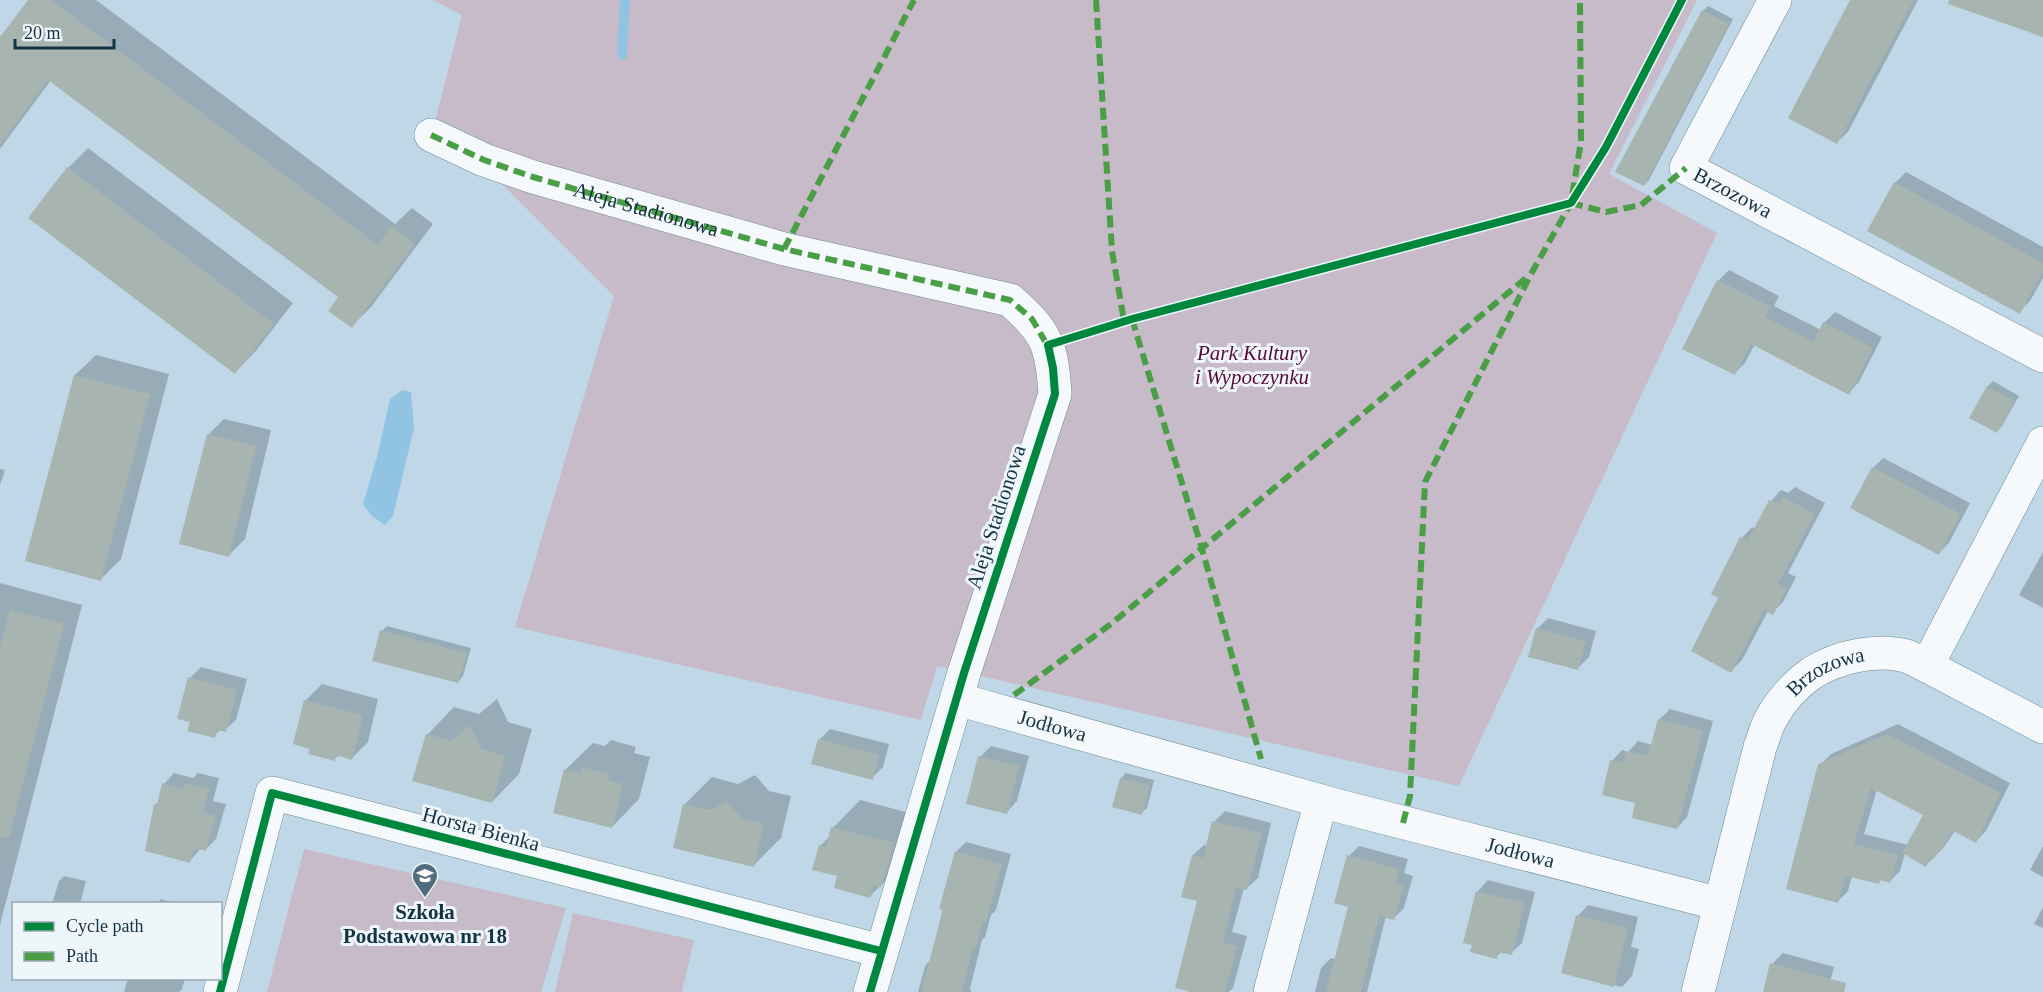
<svg xmlns="http://www.w3.org/2000/svg" width="2043" height="992" font-family="'Times New Roman',serif">
	<style>
		.green { fill: #c7bac9 }
		.water { fill: #91c4e2 }
		.shadow { fill: #0003; fill-rule: evenodd }
		.lines { fill: none; stroke-linecap: round; stroke-linejoin: round }
		.stream { stroke: #91c4e2; stroke-width: 10 }
		.building { fill: #a8b4b0 }
		.street-casing { stroke: #6e8b98; stroke-width: 34 }
		.street { stroke: #f5f9fb; stroke-width: 33 }
		.quiet { stroke: #4a9e46; stroke-width: 6; stroke-dasharray: 12 6; stroke-linecap: butt }
		.cycleway-casing { stroke: #eff6fa; stroke-width: 11 }
		.cycleway { stroke: #00873e; stroke-width: 8 }
		.labels { text-anchor: middle; dominant-baseline: central; stroke-width: 6; stroke-linejoin: round; paint-order: stroke }
		.street-label { font-size: 21px; fill: #143344; stroke: #eff6fa }
		.park-label { font-size: 21px; font-style: italic; fill: #590d34; stroke: #eff6fa }
		.poi-label { font-size: 21px; font-weight: bold; fill: #143344; stroke: #eff6fa }
	</style>
	<rect width="100%" height="100%" fill="#bfd7e6"/>
	<g class="green">
		<polygon points="433,0 1697,0 1609,174 1717,233 1459,786 937,666 921,720 515,627 614,296 436,118 462,15"/>
		<polygon points="304,849 566,908 541,992 267,992"/>
		<polygon points="573,913 694,940 682,992 555,992"/>
	</g>
	<polygon class="water" points="402,390 411,392 414,428 393,516 385,525 372,516 363,504 377,457 390,399"/>
	<g class="shadow">
		<polygon points="30,0 96,0 395,224 412,208 433,224 371,307 352,326 340,297 51,80 0,149 0,40"/>
		<polygon points="1852,0 1918,0 1848,132 1837,142"/>
		<polygon points="1708,6 1733,19 1649,180 1644,185 1703,11"/>
		<polygon points="88,148 293,303 255,352 235,372 68,168"/>
		<polygon points="1906,172 2043,247 2043,278 2030,301 2019,312 1895,183"/>
		<polygon points="1729,270 1779,296 1774,306 1821,330 1824,323 1835,312 1882,337 1859,382 1849,393 1755,344 1745,363 1735,373 1718,281"/>
		<polygon points="96,355 169,374 121,559 101,579 27,560 75,375"/>
		<polygon points="1993,381 2019,396 2002,426 1997,431 1971,417 1988,386"/>
		<polygon points="224,419 271,430 245,539 229,555 208,435"/>
		<polygon points="1883,458 1970,503 1949,543 1939,553 1873,468"/>
		<polygon points="0,469 5,470 0,485"/>
		<polygon points="1795,487 1825,503 1788,573 1796,577 1783,602 1772,613 1768,611 1742,660 1731,671 1720,598 1742,538 1752,527 1756,529 1771,501 1781,490 1788,493"/>
		<polygon points="2043,552 2043,608 2019,595"/>
		<polygon points="0,583 82,605 0,925"/>
		<polygon points="1548,618 1596,631 1589,657 1578,668 1537,629"/>
		<polygon points="387,626 471,648 463,676 458,682 382,631"/>
		<polygon points="201,667 247,679 236,720 225,730 221,729 214,736 192,721 190,678"/>
		<polygon points="322,684 378,699 368,742 352,758 339,755 334,759 306,700"/>
		<polygon points="497,699 508,722 532,729 519,774 492,802 427,735 454,707 479,714"/>
		<polygon points="1670,709 1713,721 1687,817 1677,828 1637,802 1612,761 1622,750 1628,752 1638,741 1652,745 1659,720"/>
		<path d="M1898,724L2010,783L1986,831L1976,841L1955,831L1944,847L1926,865L1905,853L1900,871L1890,881L1882,879L1879,882L1852,876L1848,891L1838,901L1820,765L1831,754ZM1877,789L1925,814L1908,845L1864,834Z"/>
		<polygon points="830,729 889,744 883,767 872,778 819,740"/>
		<polygon points="611,740 636,747 634,753 650,757 639,799 612,827 565,770 593,743 605,746"/>
		<polygon points="991,746 1029,756 1017,801 1007,812 980,757"/>
		<polygon points="174,773 193,778 198,773 219,778 213,801 226,804 216,839 206,849 201,848 190,861 155,805 159,801 164,784"/>
		<polygon points="1126,773 1154,780 1147,808 1142,813 1121,778"/>
		<polygon points="755,775 769,791 791,796 781,838 753,866 684,805 712,777 738,784"/>
		<polygon points="860,800 921,816 908,859 870,896 838,875 820,846 830,836 833,828"/>
		<polygon points="1225,811 1271,823 1258,878 1247,888 1244,888 1232,932 1247,936 1233,988 1229,992 1188,992 1199,900 1193,855 1204,845 1208,846 1214,822"/>
		<polygon points="966,842 1011,854 996,910 991,915 985,937 982,940 970,989 971,992 918,992 925,966 931,959 956,852"/>
		<polygon points="1359,846 1408,859 1404,873 1413,876 1404,908 1394,918 1386,916 1367,992 1315,992 1321,968 1331,958 1336,959 1350,906 1349,856"/>
		<polygon points="2043,846 2043,877 2030,870"/>
		<polygon points="64,876 86,881 80,904 52,904 59,881"/>
		<polygon points="1488,880 1535,892 1522,943 1511,953 1502,951 1496,957 1474,944 1465,941 1478,891"/>
		<polygon points="161,899 179,904 156,904"/>
		<polygon points="1588,905 1638,917 1631,947 1639,949 1632,976 1622,987 1563,972 1578,916"/>
		<polygon points="2043,907 2043,928 2034,924"/>
		<polygon points="1783,953 1834,967 1827,992 1765,992 1772,964"/>
		<polygon points="128,978 185,978 182,989 179,992 124,992"/>
	</g>
	<g class="lines">
		<polyline class="stream" points="622,55 625,0"/>
	</g>
	<g class="building">
		<polygon points="28,0 51,0 378,245 391,226 415,244 352,328 328,311 338,297 48,80 0,145 0,37"/>
		<polygon points="1850,0 1914,0 1837,144 1788,118"/>
		<polygon points="1949,0 2043,0 2043,37 1948,4"/>
		<polygon points="1702,10 1729,24 1644,186 1615,172"/>
		<polygon points="67,167 274,324 235,374 28,218"/>
		<polygon points="1894,182 2043,263 2043,271 2020,314 1867,231"/>
		<polygon points="1717,280 1770,306 1765,317 1813,342 1823,322 1873,348 1849,395 1751,344 1735,375 1682,349"/>
		<polygon points="74,375 150,394 101,581 25,561"/>
		<polygon points="1987,386 2015,401 1997,433 1969,418"/>
		<polygon points="207,434 256,446 229,557 179,544"/>
		<polygon points="1872,467 1961,514 1939,555 1850,508"/>
		<polygon points="1783,497 1815,514 1778,584 1787,588 1773,615 1764,610 1731,673 1691,651 1718,598 1711,594 1740,537 1748,540 1769,500 1779,504"/>
		<polygon points="10,610 64,623 9,838 0,837 0,649"/>
		<polygon points="1536,628 1586,641 1578,670 1528,657"/>
		<polygon points="380,630 467,653 458,683 372,661"/>
		<polygon points="188,677 237,690 226,732 217,730 215,738 187,731 190,722 177,719"/>
		<polygon points="304,700 363,715 352,760 336,755 335,761 308,754 309,749 293,744"/>
		<polygon points="1658,719 1703,731 1677,829 1632,818 1635,803 1602,795 1610,760 1623,763 1626,751 1648,756"/>
		<polygon points="470,725 481,749 505,756 492,803 412,781 426,734 451,741"/>
		<polygon points="1887,734 2001,793 1976,843 1952,830 1942,850 1940,849 1934,859 1931,857 1926,867 1902,853 1923,815 1871,788 1854,844 1898,855 1890,883 1880,880 1879,884 1846,876 1838,903 1786,889 1818,764"/>
		<polygon points="818,739 879,755 873,780 811,764"/>
		<polygon points="978,756 1019,766 1007,814 966,804"/>
		<polygon points="582,767 609,774 608,780 623,784 612,828 553,813 564,769 581,774"/>
		<polygon points="1120,778 1150,785 1142,815 1112,807"/>
		<polygon points="162,783 184,789 186,783 209,789 203,812 216,815 206,851 194,848 190,863 145,851 154,804 157,805"/>
		<polygon points="727,801 741,818 764,824 754,867 673,848 683,804 710,810"/>
		<polygon points="1212,821 1262,833 1247,890 1236,888 1223,943 1237,946 1225,992 1191,992 1175,988 1197,901 1181,897 1192,855 1203,858"/>
		<polygon points="831,827 894,843 881,887 874,885 870,898 834,888 837,876 812,870 819,845 826,847"/>
		<polygon points="955,851 1002,864 986,922 983,921 976,948 973,948 962,992 921,992 943,910 939,909"/>
		<polygon points="1347,855 1399,869 1395,883 1404,886 1394,920 1379,916 1361,992 1326,992 1348,907 1334,903"/>
		<polygon points="1476,891 1525,903 1512,955 1498,952 1497,959 1470,952 1472,945 1463,943"/>
		<polygon points="1576,915 1628,928 1614,987 1561,973"/>
		<polygon points="1770,963 1846,983 1844,992 1763,992"/>
	</g>
	<g class="lines">
		<defs>
			<g id="street">
				<path id="s1" d="M1775,0L1686,168L2043,356"/>
				<path d="M431,135L484,160L533,177L784,249L1010,300C1047,332 1052,346 1055,394L964,673L870,992"/>
				<polyline points="1927,666 2043,727"/>
				<path id="s2" d="M957,699L1339,806L1720,904"/>
				<polyline points="220,992 272,793 881,951"/>
				<polyline points="1270,992 1321,801"/>
				<path id="s3" d="M1698,992L1760,747C1764,738 1766,726 1772,717C1781,701 1796,684 1812,673C1837,657 1877,648 1906,656C1913,658 1920,663 1927,666L2043,443"/>
			</g>
		</defs>
		<use href="#street" class="street-casing"/>
		<use href="#street" class="street"/>
		<g class="quiet">
			<polyline points="1096,0 1112,251 1124,321"/>
			<path id="s4" d="M431,135L484,160L533,177L784,249L1010,300L1032,319L1049,348"/>
			<polyline points="1571,203 1606,212 1641,205 1686,168"/>
			<polyline points="784,249 914,0"/>
			<polyline points="1132,319 1202,549 1261,759"/>
			<polyline points="1014,695 1111,624 1526,278"/>
			<polyline points="1403,823 1410,796 1425,482 1531,274 1571,203 1581,141 1580,0"/>
		</g>
		<defs>
			<g id="cycleway">
				<polyline points="220,992 272,793 881,951"/>
				<polyline points="870,992 964,673 1055,394 1053,368 1048,345 1132,319 1571,203 1606,147 1682,0"/>
			</g>
		</defs>
		<use href="#cycleway" class="cycleway-casing"/>
		<use href="#cycleway" class="cycleway"/>
	</g>
	<defs>
		<symbol id="school-pin" viewBox="-11 -11 22 30"><path d="M0 17L-7.5 6A9.5 9.5 0 1 1 7.5 6Z" fill="#506c7d" stroke="#eff6fa"/><path d="M0-5L7-2L0 1L-7-2ZM-4 1L0 2.5L4 1V4Q0 6-4 4Z" fill="#fff"/></symbol>
	</defs>
	<g fill-rule="evenodd">
		<use href="#school-pin" x="410" y="861" width="30" height="40"/>
	</g>
	<g class="labels">
		<g class="street-label">
			<text stroke="none"><textPath href="#s1" startOffset="243">Brzozowa</textPath></text>
			<text stroke="none"><textPath href="#s4" startOffset="228">Aleja Stadionowa</textPath></text>
			<text transform="translate(996 517) rotate(-72)">Aleja Stadionowa</text>
			<text stroke="none"><textPath href="#s3" startOffset="358">Brzozowa</textPath></text>
			<text stroke="none"><textPath href="#s2" startOffset="99">Jodłowa</textPath></text>
			<text transform="translate(481 829) rotate(15)">Horsta Bienka</text>
			<text stroke="none"><textPath href="#s2" startOffset="584">Jodłowa</textPath></text>
		</g>
		<g class="park-label">
			<text x="1252" y="353">Park Kultury<tspan x="1252" dy="24">i Wypoczynku</tspan></text>
		</g>
		<g class="poi-label">
			<text x="425" y="912">Szkoła<tspan x="425" dy="24">Podstawowa nr 18</tspan></text>
		</g>
	</g>
	<rect x="12" y="902" width="210" height="78" fill="#eff6fa" stroke="#97a8b1" stroke-width="1.5"/>
	<rect x="24" y="922" width="30" height="9" fill="#00873e" stroke="#97a8b1" stroke-width="1.5"/>
	<text x="66" y="932" font-size="18" fill="#143344">Cycle path</text>
	<rect x="24" y="952" width="30" height="9" fill="#4a9e46" stroke="#97a8b1" stroke-width="1.5"/>
	<text x="66" y="962" font-size="18" fill="#143344">Path</text>
	<path d="M15 39v9h99v-9" fill="none" stroke="#143344" stroke-width="3"/>
	<text x="24" y="39" font-size="18" fill="#143344" stroke="#eff6fa" stroke-width="4.5" paint-order="stroke">20 m</text>
</svg>
